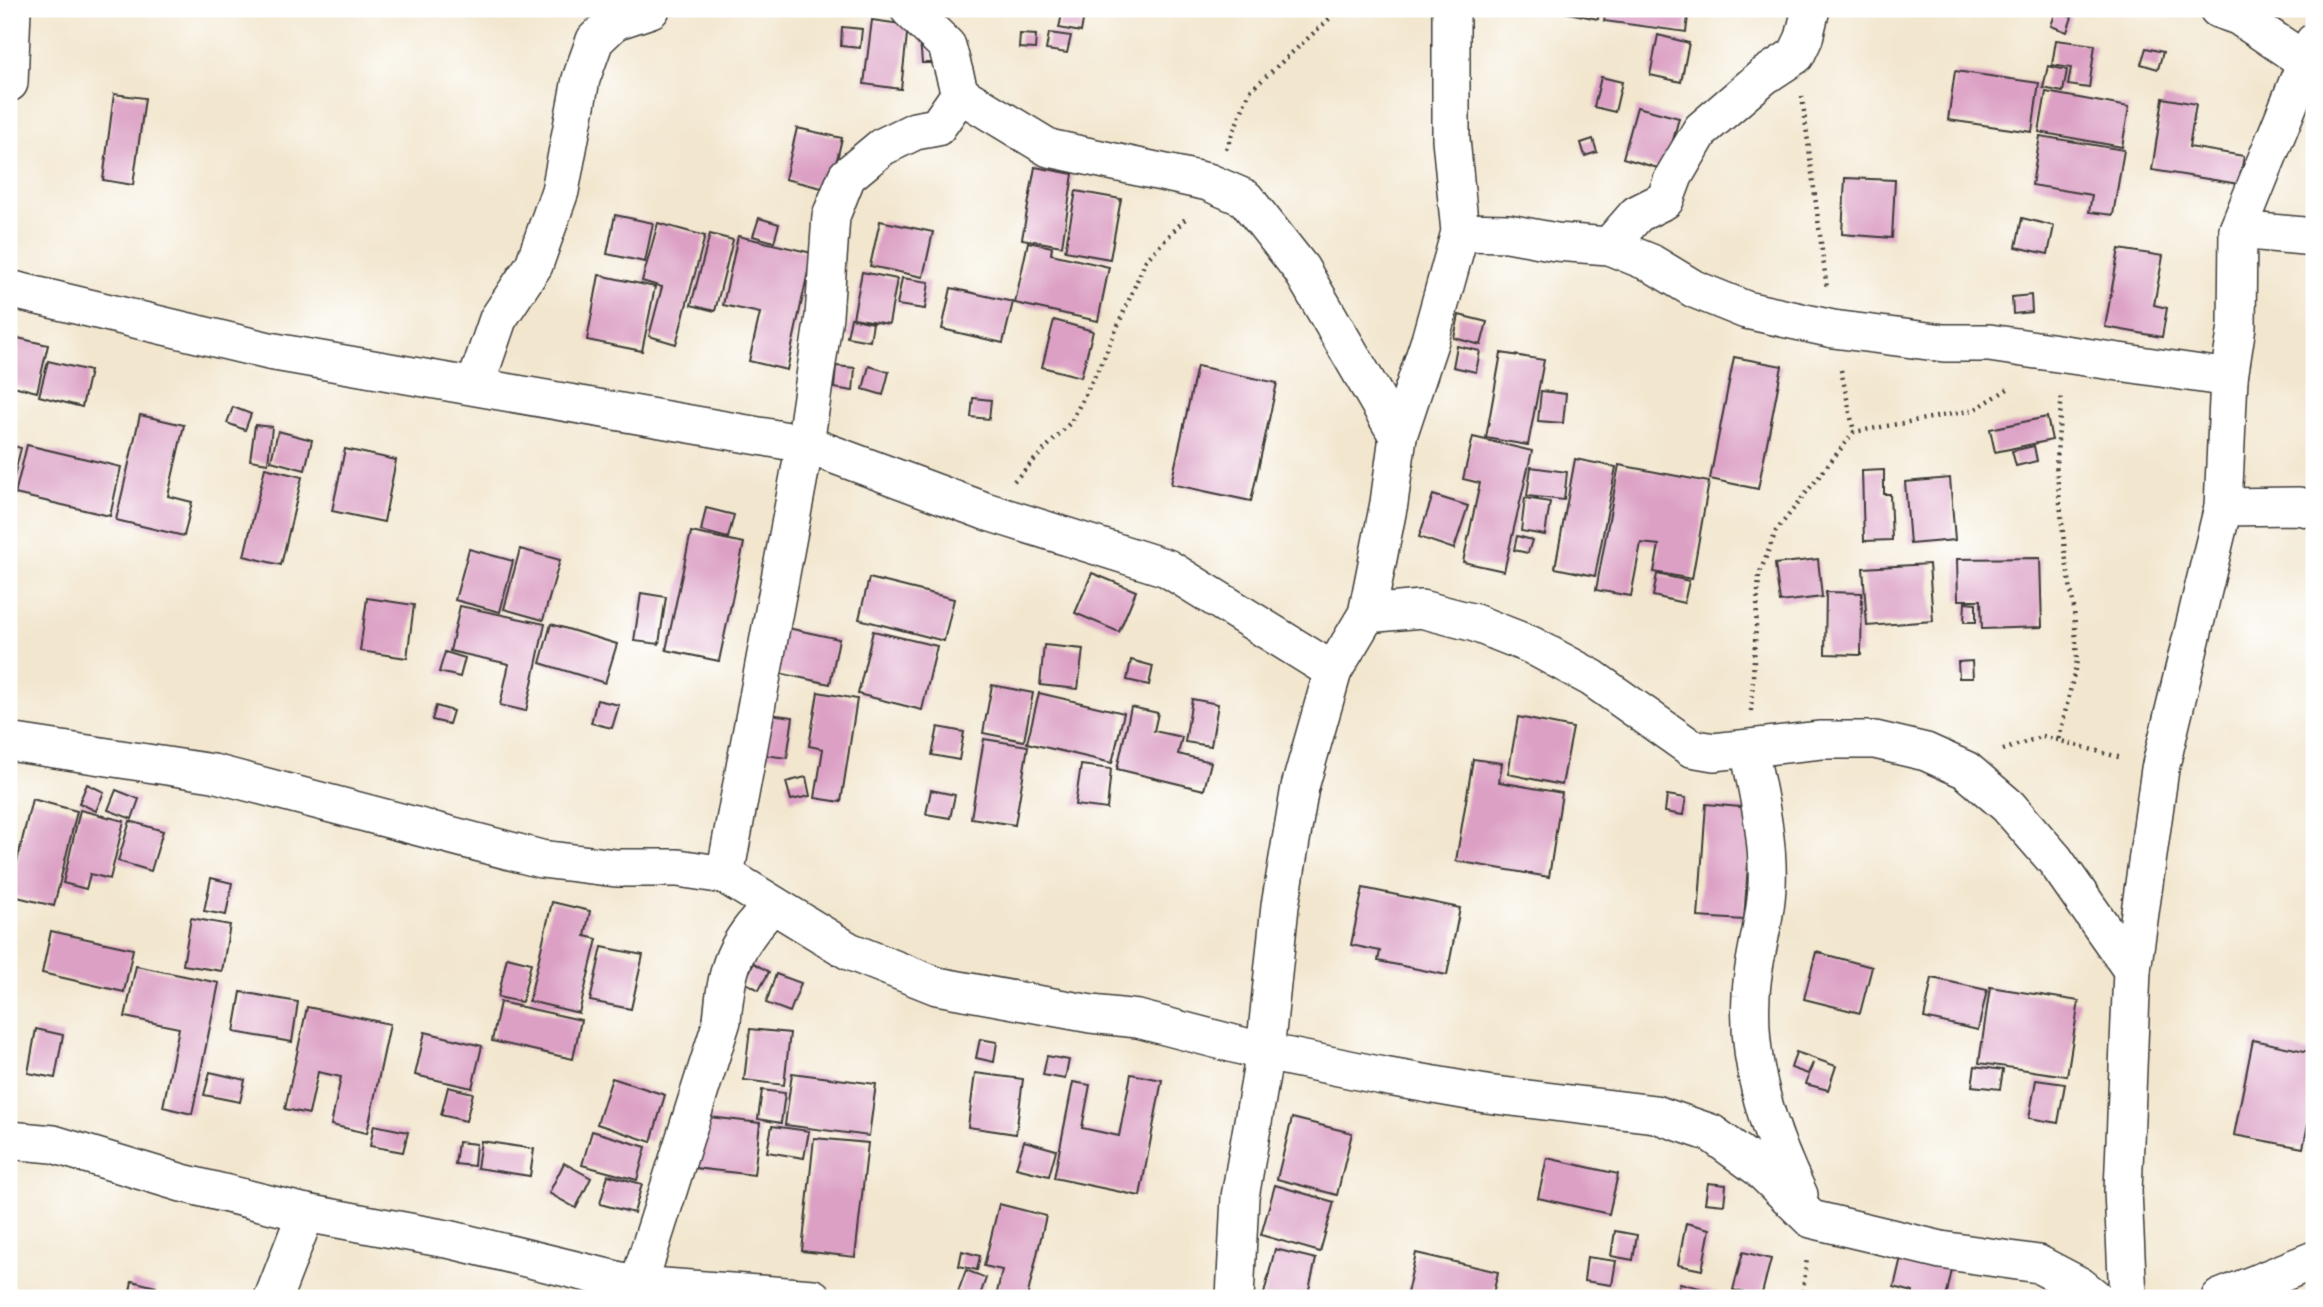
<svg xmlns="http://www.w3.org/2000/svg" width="2323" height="1307" font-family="'Balsamiq Sans',sans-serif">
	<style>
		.building { fill: #dca0c4 }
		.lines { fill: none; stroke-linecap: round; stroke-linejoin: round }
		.street-casing { stroke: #3c3a37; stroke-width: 40 }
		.path { stroke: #3c3a37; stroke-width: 4.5; stroke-dasharray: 2 5; stroke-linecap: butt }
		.street { stroke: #fff; stroke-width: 37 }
	</style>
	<rect width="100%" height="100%" fill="#fff"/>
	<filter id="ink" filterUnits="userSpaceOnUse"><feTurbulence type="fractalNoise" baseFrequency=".0143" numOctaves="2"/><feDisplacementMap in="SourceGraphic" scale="14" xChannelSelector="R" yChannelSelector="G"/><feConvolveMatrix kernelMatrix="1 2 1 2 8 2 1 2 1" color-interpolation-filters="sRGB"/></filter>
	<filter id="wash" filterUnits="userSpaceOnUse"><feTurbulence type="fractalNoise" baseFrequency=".00686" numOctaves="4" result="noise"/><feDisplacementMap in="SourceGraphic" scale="28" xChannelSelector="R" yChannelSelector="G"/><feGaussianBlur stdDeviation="1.57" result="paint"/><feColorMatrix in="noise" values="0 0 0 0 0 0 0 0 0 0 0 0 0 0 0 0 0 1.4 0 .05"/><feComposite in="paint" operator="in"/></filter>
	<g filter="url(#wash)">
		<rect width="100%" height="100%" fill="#f2e6ce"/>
		<g id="blocks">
			<g class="building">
				<polygon points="1063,9 1085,9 1081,32 1059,28"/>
				<polygon points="1549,9 1600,9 1598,19"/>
				<polygon points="1606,9 1689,9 1686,32 1604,21"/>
				<polygon points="2056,11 2072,17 2067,32 2051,26"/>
				<polygon points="872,20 908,25 901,89 864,84"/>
				<polygon points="842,27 862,29 860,48 841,46"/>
				<polygon points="1049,33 1071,36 1067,53 1046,50"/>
				<polygon points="1020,34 1036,35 1035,49 1019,48"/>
				<polygon points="1658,35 1689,43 1681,82 1650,75"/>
				<polygon points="931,39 933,63 922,63 920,40"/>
				<polygon points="2056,40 2095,45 2089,88 2068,85 2071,68 2052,65"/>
				<polygon points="2146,48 2163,52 2158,69 2141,64"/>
				<polygon points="2048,66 2067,70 2063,92 2043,88"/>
				<polygon points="1955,71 2039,83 2032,132 1948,120"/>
				<polygon points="1601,77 1622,82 1615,112 1594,107"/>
				<polygon points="2046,92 2129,107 2122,147 2039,132"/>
				<polygon points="114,94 145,98 133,185 103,180"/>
				<polygon points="2163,98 2196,104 2189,147 2244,156 2239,184 2152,170"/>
				<polygon points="1637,107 1679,118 1665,170 1623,158"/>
				<polygon points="797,128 842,138 830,190 785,179"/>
				<polygon points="2040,136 2124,150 2113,215 2089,212 2092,195 2032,185"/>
				<polygon points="1593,139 1597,152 1585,156 1581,143"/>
				<polygon points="1035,167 1073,174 1062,246 1022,239"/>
				<polygon points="1845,178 1895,180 1892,238 1842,234"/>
				<polygon points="1076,191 1121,199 1110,259 1065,251"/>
				<polygon points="615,215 653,223 645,262 607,254"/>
				<polygon points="759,218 779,224 774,242 753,236"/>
				<polygon points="2022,218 2054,226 2048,254 2016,247"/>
				<polygon points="880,221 933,232 923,277 870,266"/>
				<polygon points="658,223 705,236 676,344 649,336 662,287 642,281"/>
				<polygon points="710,234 733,240 715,311 691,305"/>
				<polygon points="738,236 812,253 787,370 749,361 760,313 723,305"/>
				<polygon points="1028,242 1052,247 1051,254 1109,267 1098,321 1015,303"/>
				<polygon points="2119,249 2163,256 2154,305 2167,308 2162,337 2105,327"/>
				<polygon points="862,272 897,279 889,324 853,318"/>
				<polygon points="599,275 655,287 642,351 587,340"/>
				<polygon points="902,278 929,282 925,309 897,305"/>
				<polygon points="951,288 1013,302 1003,343 942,329"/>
				<polygon points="2031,295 2032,312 2013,314 2012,297"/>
				<polygon points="1459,315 1487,322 1481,345 1454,338"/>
				<polygon points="851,318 873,323 870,341 847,337"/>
				<polygon points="1054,320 1093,331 1081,377 1042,367"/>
				<polygon points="18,338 48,345 37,392 9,385"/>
				<polygon points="1457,346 1480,351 1476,372 1453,367"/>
				<polygon points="1501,353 1544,360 1528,445 1486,438"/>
				<polygon points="1734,357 1782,366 1758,489 1710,479"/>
				<polygon points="48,361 90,371 82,407 39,396"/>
				<polygon points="836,366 855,368 853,391 834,388"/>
				<polygon points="869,366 889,372 883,395 863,389"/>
				<polygon points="1197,366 1277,383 1251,501 1171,484"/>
				<polygon points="1541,391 1566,394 1563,423 1538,421"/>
				<polygon points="973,398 991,400 989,419 971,417"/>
				<polygon points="233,407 251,414 245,430 227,423"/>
				<polygon points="140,415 184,425 168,496 192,502 184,536 116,520"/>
				<polygon points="2047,417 2052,440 1995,452 1990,429"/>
				<polygon points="255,425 272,427 268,463 250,460"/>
				<polygon points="278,431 312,440 305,470 271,461"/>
				<polygon points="1473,437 1532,451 1504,571 1463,562 1480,483 1463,479"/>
				<polygon points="9,445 21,448 11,489 9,488"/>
				<polygon points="27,445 121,467 110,516 15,494"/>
				<polygon points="2034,446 2037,461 2016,466 2012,451"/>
				<polygon points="345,449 396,460 384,522 332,511"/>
				<polygon points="1575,459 1616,467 1595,576 1555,568"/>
				<polygon points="1619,465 1709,482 1692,579 1654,572 1659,545 1641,543 1631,596 1596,590"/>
				<polygon points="1531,467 1567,472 1564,500 1527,496"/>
				<polygon points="265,468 302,477 281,565 244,556"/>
				<polygon points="1884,470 1884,494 1890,494 1892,540 1864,541 1862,471"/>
				<polygon points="1950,478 1955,540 1910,544 1905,482"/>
				<polygon points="1433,495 1468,506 1454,549 1419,537"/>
				<polygon points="1525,498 1550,502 1545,535 1521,531"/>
				<polygon points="706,508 734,515 728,538 701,531"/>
				<polygon points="691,532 744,543 719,661 666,650"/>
				<polygon points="1517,536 1532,540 1528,553 1514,550"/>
				<polygon points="469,549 513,561 500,612 455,600"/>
				<polygon points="520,549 560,560 543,620 504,609"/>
				<polygon points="2040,558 2042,627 1982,629 1981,600 1958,600 1957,559"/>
				<polygon points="1818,559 1822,597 1780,602 1775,564"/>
				<polygon points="1929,564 1933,621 1867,626 1863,568"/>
				<polygon points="1092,573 1136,591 1119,632 1075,613"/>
				<polygon points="1657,574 1689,581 1684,603 1653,596"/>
				<polygon points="869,578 954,599 944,641 859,619"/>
				<polygon points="1826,592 1862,593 1861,655 1825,654"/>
				<polygon points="641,593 666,597 659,644 634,641"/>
				<polygon points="367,598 414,605 407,658 360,651"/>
				<polygon points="1965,602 1976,603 1976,622 1964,622"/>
				<polygon points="460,606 545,624 526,711 500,705 509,664 450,651"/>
				<polygon points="551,624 617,644 605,683 540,663"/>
				<polygon points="783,627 839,639 830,684 774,672"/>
				<polygon points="873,631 937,646 922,710 858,694"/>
				<polygon points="1044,645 1083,649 1078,689 1040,685"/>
				<polygon points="445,652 465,658 460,677 439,672"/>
				<polygon points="1131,660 1153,666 1149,685 1127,680"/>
				<polygon points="1972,661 1973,678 1959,678 1958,662"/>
				<polygon points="992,685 1033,693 1024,741 983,733"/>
				<polygon points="818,692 857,699 841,802 815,798 823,749 809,746"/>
				<polygon points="1039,693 1124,713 1112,763 1027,743"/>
				<polygon points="1192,699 1218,704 1211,746 1185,742"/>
				<polygon points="597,700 619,705 612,728 591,723"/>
				<polygon points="436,706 453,711 449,724 432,720"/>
				<polygon points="1131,707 1158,713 1154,731 1182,737 1178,754 1211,762 1204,790 1117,769"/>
				<polygon points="761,713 793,717 787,758 756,754"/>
				<polygon points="1518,717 1573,728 1562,785 1508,774"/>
				<polygon points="938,727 964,732 959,760 932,755"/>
				<polygon points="984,739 1028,746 1015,825 971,818"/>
				<polygon points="1473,759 1502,763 1499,782 1562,793 1549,877 1456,861"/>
				<polygon points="1081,765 1111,769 1107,809 1075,805"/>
				<polygon points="806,777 810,796 791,800 786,782"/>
				<polygon points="87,784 104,792 96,811 79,803"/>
				<polygon points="116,790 139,799 132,819 108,810"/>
				<polygon points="931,790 955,795 950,818 926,814"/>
				<polygon points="1667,795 1686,798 1683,815 1665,812"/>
				<polygon points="32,799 77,811 54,906 9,895"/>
				<polygon points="1706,804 1752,808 1744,920 1698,917"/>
				<polygon points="80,810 124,821 110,879 90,874 86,889 63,883"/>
				<polygon points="130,821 163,831 151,871 118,861"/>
				<polygon points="211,878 232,883 226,915 204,911"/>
				<polygon points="1363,888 1460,908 1447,975 1378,961 1380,951 1351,945"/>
				<polygon points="552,902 590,911 585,936 597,939 579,1013 529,1001"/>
				<polygon points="191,918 230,925 222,971 183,965"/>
				<polygon points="51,931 133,949 124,992 42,973"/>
				<polygon points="602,947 643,955 631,1009 590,1001"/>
				<polygon points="1816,952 1872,967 1860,1013 1804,999"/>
				<polygon points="507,957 531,963 522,1002 498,997"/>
				<polygon points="754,963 769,972 759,990 744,982"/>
				<polygon points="136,966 219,983 192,1114 163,1107 179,1028 125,1017"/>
				<polygon points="776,974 801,983 790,1012 766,1003"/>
				<polygon points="1932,978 1987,990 1978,1030 1924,1018"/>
				<polygon points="1990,987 2079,1001 2067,1076 1979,1063"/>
				<polygon points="241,992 298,1002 292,1042 234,1032"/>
				<polygon points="500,1002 581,1020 573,1059 492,1041"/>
				<polygon points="307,1007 390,1024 367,1133 331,1125 341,1077 318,1072 309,1114 285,1109"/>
				<polygon points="36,1029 63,1035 55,1078 28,1073"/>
				<polygon points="750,1029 790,1033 784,1085 744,1080"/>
				<polygon points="425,1032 482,1046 472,1088 415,1075"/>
				<polygon points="980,1039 997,1042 994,1062 976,1058"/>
				<polygon points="2253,1040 2314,1053 2314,1097 2303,1148 2234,1135"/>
				<polygon points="1796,1052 1836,1066 1828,1090 1806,1084 1813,1063 1808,1074 1791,1068"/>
				<polygon points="1047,1056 1069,1060 1065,1079 1043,1075"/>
				<polygon points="1975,1066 2003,1070 2000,1089 1972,1086"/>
				<polygon points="210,1072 245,1080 240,1102 204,1095"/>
				<polygon points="792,1073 876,1084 869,1136 785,1125"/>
				<polygon points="975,1073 1023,1079 1016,1134 968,1127"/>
				<polygon points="1131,1074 1162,1080 1140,1196 1054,1178 1073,1082 1090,1085 1082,1128 1119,1136"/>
				<polygon points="612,1078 665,1095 651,1142 597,1124"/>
				<polygon points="2036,1080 2065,1084 2058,1123 2029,1118"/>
				<polygon points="448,1087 473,1093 466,1121 441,1115"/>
				<polygon points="762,1090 785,1093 781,1123 758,1119"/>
				<polygon points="701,1116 760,1123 754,1175 695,1168"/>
				<polygon points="1292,1118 1352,1133 1337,1195 1277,1179"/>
				<polygon points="374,1125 408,1132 403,1152 370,1146"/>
				<polygon points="772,1126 809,1131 804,1158 767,1152"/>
				<polygon points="592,1131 646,1147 637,1180 582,1165"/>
				<polygon points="814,1138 868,1143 855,1257 802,1251"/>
				<polygon points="481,1141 534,1149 530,1176 477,1168"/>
				<polygon points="1024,1141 1056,1150 1049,1176 1016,1168"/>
				<polygon points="458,1142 476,1144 474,1166 455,1164"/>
				<polygon points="1547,1158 1618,1174 1609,1214 1538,1198"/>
				<polygon points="564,1163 591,1178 576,1208 549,1193"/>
				<polygon points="608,1175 642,1184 634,1213 600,1204"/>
				<polygon points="1708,1183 1726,1185 1724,1205 1705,1203"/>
				<polygon points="1275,1185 1334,1202 1320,1252 1261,1235"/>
				<polygon points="999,1204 1046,1216 1027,1298 996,1297 1002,1270 984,1266"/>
				<polygon points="1686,1223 1710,1229 1702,1270 1678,1265"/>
				<polygon points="1615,1231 1637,1235 1633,1260 1611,1256"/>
				<polygon points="1275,1249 1316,1259 1307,1298 1263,1298"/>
				<polygon points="962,1251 980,1256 977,1270 959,1266"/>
				<polygon points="1743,1252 1771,1259 1761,1297 1733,1290"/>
				<polygon points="1416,1253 1498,1272 1492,1298 1406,1298"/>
				<polygon points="1902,1253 1953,1265 1946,1298 1912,1298 1913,1292 1894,1287"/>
				<polygon points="1587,1257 1616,1261 1612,1285 1584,1281"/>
				<polygon points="966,1270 986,1278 979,1298 958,1292"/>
				<polygon points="132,1281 156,1287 154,1298 129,1298"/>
				<polygon points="1680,1283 1735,1297 1735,1298 1676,1298"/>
				<polygon points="1854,1290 1881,1294 1880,1298 1853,1298"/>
			</g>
		</g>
	</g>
	<g filter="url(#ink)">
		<use href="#blocks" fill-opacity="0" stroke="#3c3a37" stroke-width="2"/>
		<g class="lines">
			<defs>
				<g id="street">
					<polyline points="909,9 947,46 960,94"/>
					<polyline points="2218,9 2238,16 2308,63"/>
					<polyline points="9,83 12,9"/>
					<polyline points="2238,230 2314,237"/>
					<polyline points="1460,232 1508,233 1556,242 1609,246 1651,263 1694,289 1746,310 1833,329 1944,343 1989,343 2229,378"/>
					<polyline points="1609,246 1637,214 1665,200 1674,176 1701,130 1764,76 1796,55 1804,38 1811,9"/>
					<polyline points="9,289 269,351 805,444 985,511 1167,568 1333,671"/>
					<polyline points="475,386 498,319 534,265 560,191 581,79 595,40 615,21 651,9"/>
					<polyline points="2223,507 2298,506 2314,509"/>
					<polyline points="1367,614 1421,609 1475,623 1531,645 1592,678 1691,748 1714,752 1821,740 1875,740 1926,752 1966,770 2008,806 2055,860 2132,970"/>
					<polyline points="9,742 213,773 541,859 616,868 678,868 725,875 849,951 937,986 1091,1014 1138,1019 1265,1052 1383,1076 1486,1094 1655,1114 1711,1133 1759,1168 1811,1219 1941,1250 2038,1264 2080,1286 2095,1298"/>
					<path d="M1749,749C1758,794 1769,839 1767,886C1766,923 1752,959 1751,996C1747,1066 1769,1134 1799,1195"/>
					<polyline points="725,875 805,444 824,316 831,216 847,176 882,147 915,131 937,127 960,94 1049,148 1208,182 1245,198 1301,269 1398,436"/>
					<polyline points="9,1140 53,1144 182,1183 306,1213 452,1240 637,1285 813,1298"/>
					<polyline points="273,1298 306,1213"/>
					<path d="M634,1298L722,1021C727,964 733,947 772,905"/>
					<polyline points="1235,1298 1240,1197 1265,1052 1280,906 1300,787 1333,671 1367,614 1389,503 1398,436 1430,340 1460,232 1451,139 1451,9"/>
					<polyline points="2128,1298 2123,1191 2132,970 2160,769 2223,507 2229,378 2237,326 2238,230 2314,42"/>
					<polyline points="2220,1298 2314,1260"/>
				</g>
			</defs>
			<use href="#street" class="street-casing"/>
			<g class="path">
				<polyline points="1802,96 1827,289"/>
				<polyline points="1226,149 1250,91 1340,9"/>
				<polyline points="1841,370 1854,432"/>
				<polyline points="1014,481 1071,422 1104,358 1146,260 1187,217"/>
				<polyline points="1751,711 1759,575 1776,531 1854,432 1974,410 2011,387"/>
				<polyline points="2059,739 2077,661 2074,608 2066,561 2056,465 2062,393"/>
				<polyline points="2003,750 2043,736 2122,758"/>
				<polyline points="1802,1298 1807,1258"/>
			</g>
			<use href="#street" class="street"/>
		</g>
	</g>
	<rect width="2323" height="1307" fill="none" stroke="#fff" stroke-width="35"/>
</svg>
